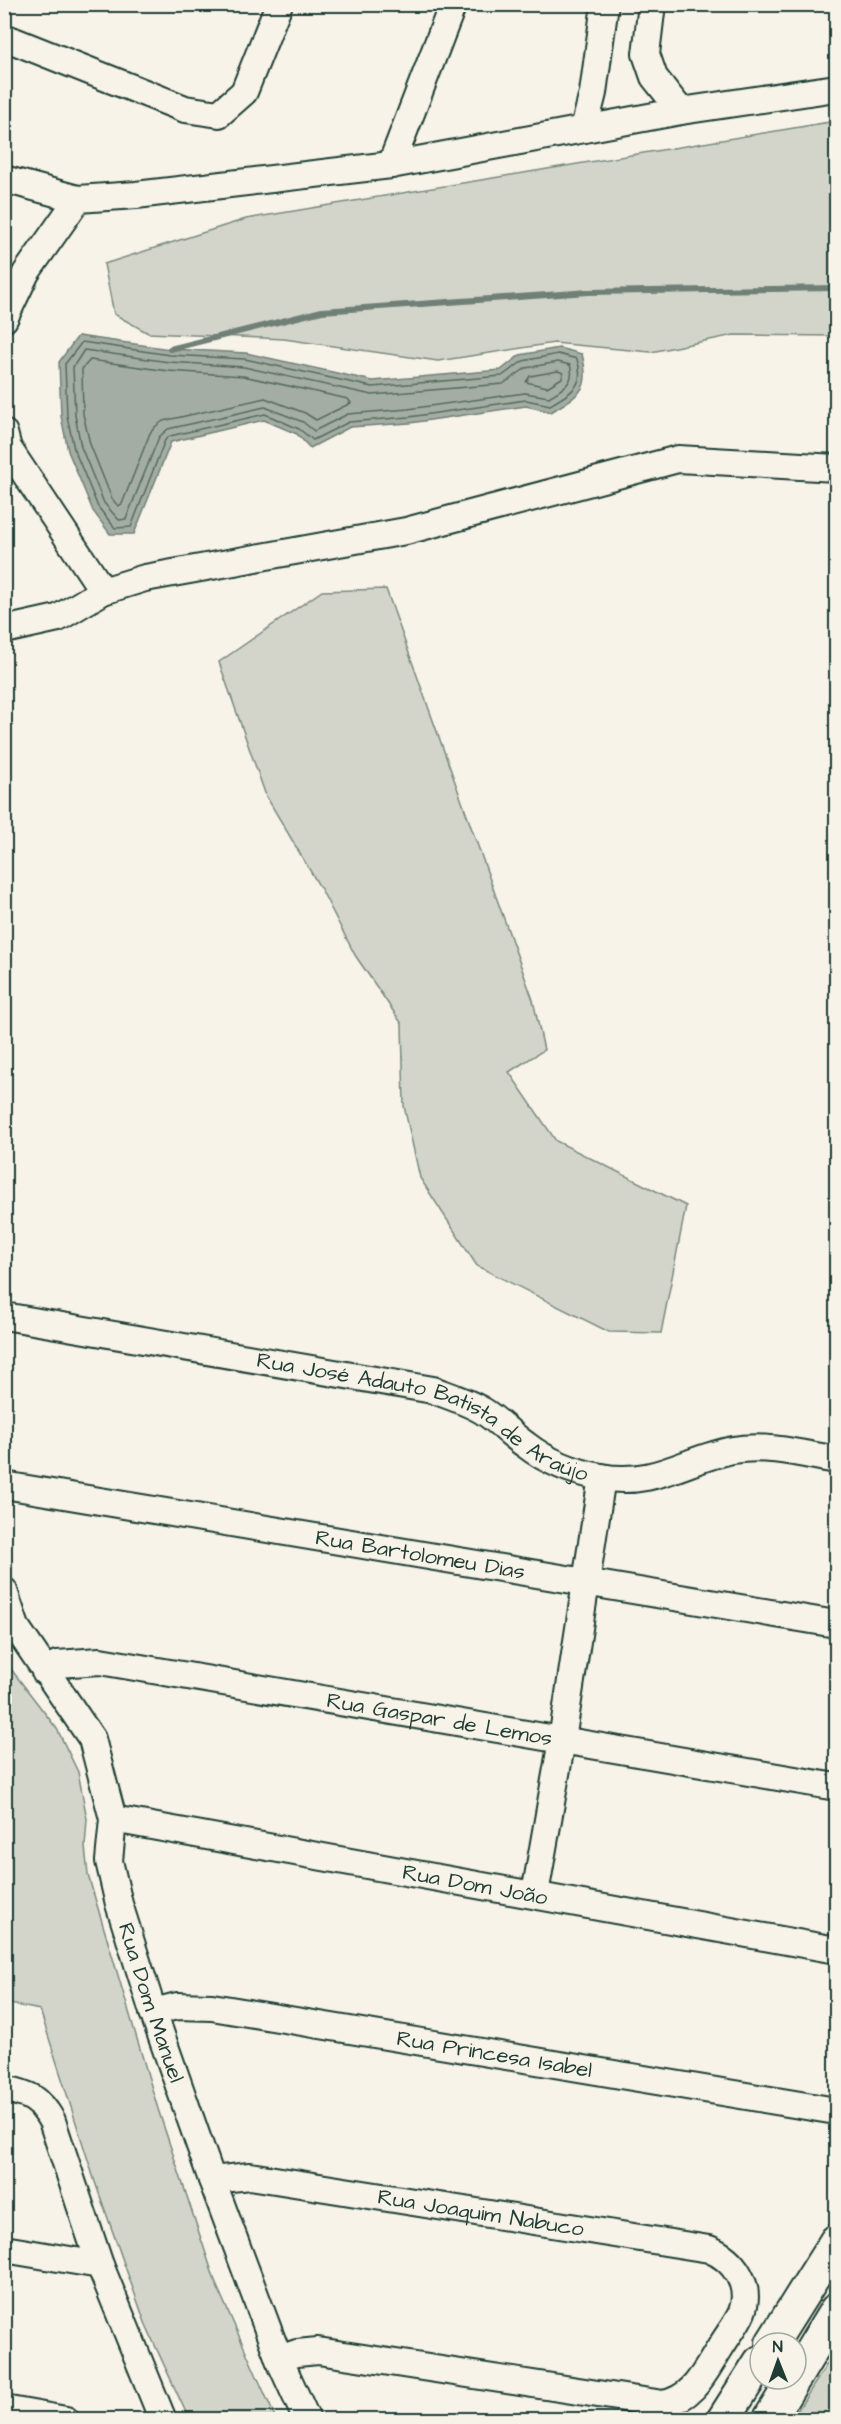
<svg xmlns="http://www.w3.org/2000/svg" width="841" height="2424" font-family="'Architects Daughter',sans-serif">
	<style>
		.green { fill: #d3d5ca; stroke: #79897f; stroke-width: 1.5 }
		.water { fill: #a4ada3; stroke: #6f8077; stroke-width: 1.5 }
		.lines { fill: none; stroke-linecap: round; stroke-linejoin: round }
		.shore { stroke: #546a60; stroke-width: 1.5 }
		.stream { stroke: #6f8077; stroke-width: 6 }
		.minor-casing { stroke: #1f3d34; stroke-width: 30 }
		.major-casing { stroke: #1f3d34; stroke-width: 36 }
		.minor { stroke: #f7f3e8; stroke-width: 26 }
		.major { stroke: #f7f3e8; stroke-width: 32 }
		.labels { text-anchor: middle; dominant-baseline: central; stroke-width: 6; stroke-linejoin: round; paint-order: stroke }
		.street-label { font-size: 22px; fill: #1f3d34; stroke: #f7f3e8 }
	</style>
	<rect width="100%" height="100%" fill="#f7f3e8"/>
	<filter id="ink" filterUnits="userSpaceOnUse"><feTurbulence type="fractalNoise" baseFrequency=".0167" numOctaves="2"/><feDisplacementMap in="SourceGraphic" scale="12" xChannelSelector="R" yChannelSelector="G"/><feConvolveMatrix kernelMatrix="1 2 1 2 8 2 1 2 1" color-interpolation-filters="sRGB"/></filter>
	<g filter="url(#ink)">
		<g class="green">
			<polygon points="836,121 836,336 734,335 651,352 554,343 438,361 284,339 148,333 114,314 104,264 246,219"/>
			<polygon points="386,589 533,1000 544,1050 509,1072 556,1141 686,1206 661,1333 609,1332 477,1266 420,1178 404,1106 402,1024 355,955 321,889 266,796 219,662 322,591"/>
			<polygon points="4,1660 57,1729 78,1772 87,1819 85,1847 88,1875 158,2109 216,2284 276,2419 189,2419 147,2328 95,2182 40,2010 5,2003"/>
			<polygon points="836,2350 836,2419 792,2419"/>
		</g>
		<path class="water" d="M78,336L170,349L246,353L373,381L501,370L520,355L559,348L582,354C591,391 581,393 551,412L526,406L410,423L350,427L310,448L297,434L264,420L171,442L134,534H110L93,511L68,451L61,416L59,362Z"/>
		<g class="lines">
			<g class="shore">
				<path d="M82,342L170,355L245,359L372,387L502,376L523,361L558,354L577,359C586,386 571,393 550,405L526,400L409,417L349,422L313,440L299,429L265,414L170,436L165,440L131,527L115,528L98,507L74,449L67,416L65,364Z"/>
				<path d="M84,350L169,362L244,367L372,395L503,384L526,368L558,362L570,365C576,383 562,389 549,397L525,393L408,409L348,414L314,431L303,422L265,407L168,429L159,437L126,519L119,520L104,503L81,447L75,415L73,367Z"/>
				<polygon points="90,360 168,371 243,376 348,399 351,403 316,420 305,413 265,398 163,421 156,426 150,433 122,504 118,506 112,499 90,444 83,414 82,369"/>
				<polygon points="558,371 563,373 562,378 547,387 526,382 530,376"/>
			</g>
			<polyline class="stream" points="170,349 322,311 589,292 836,288"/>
			<defs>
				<g id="minor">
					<polyline points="652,4 646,54 654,77 681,111"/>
					<polyline points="4,37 185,109 219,114 244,92 279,4"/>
					<polyline points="584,129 593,93 605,4"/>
					<polyline points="391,165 453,4"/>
					<polyline points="4,179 78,199 136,195 391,165 681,111 836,88"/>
					<polyline points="4,319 26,273 78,199"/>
					<polyline points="4,433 8,448 103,591"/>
					<polyline points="4,630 58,618 103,591 145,578 406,531 678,459 836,468"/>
					<path id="s1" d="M4,1316L433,1390C450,1396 468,1402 483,1411C499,1421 511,1435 526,1445C548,1462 573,1472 601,1477C655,1487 685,1459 733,1450C767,1444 803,1454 836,1460"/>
					<path id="s2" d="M4,1485L836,1624"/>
					<path id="s3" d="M4,1591L16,1627L92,1739L113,1819L109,1861L119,1904L153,2012L212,2180L279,2359L307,2420"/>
					<path id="s4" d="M45,1672L57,1664L100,1661L836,1787"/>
					<path id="s5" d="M113,1819L836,1950"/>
					<polyline points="535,1894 562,1740 602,1477"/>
					<path id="s6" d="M153,2012L177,2006L212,2007L836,2111"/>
					<path d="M4,2089C30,2094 39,2098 52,2121L100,2265L163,2420"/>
					<path id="s7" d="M212,2180L250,2176L709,2249C734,2259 752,2285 742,2312C737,2324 727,2336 720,2348C704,2373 694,2398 663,2404L318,2351L297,2353L279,2359"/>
					<polyline points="4,2249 100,2265"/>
					<polyline points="4,2409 66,2420"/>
				</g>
				<g id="major">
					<polyline points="772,2343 836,2241"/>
					<polyline points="796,2376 836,2310"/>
					<polyline points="723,2420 760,2362"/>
					<polyline points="769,2420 794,2379"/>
				</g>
			</defs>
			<use href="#minor" class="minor-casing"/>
			<use href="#major" class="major-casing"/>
			<use href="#minor" class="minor"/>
			<use href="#major" class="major"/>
		</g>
	</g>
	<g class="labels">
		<g class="street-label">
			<text stroke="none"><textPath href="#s1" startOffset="435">Rua José Adauto Batista de Araújo</textPath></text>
			<text stroke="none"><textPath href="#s2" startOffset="422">Rua Bartolomeu Dias</textPath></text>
			<text stroke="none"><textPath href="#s4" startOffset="402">Rua Gaspar de Lemos</textPath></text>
			<text stroke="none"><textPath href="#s5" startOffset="368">Rua Dom João</textPath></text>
			<text stroke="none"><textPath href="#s3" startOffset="446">Rua Dom Manuel</textPath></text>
			<text stroke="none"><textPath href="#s6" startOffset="346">Rua Princesa Isabel</textPath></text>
			<text stroke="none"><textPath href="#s7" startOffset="272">Rua Joaquim Nabuco</textPath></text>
		</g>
	</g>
	<rect width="841" height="2424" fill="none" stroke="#f7f3e8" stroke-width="24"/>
	<rect x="12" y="12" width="817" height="2400" fill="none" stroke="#1f3d34" stroke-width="2" filter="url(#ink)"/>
	<g transform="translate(778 2361) rotate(359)"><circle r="28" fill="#f7f3e8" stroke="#a1aaa0" stroke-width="1.5"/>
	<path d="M0-4.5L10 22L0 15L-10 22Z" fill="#1f3d34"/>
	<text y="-9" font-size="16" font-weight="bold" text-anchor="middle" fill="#1f3d34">N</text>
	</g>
</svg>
